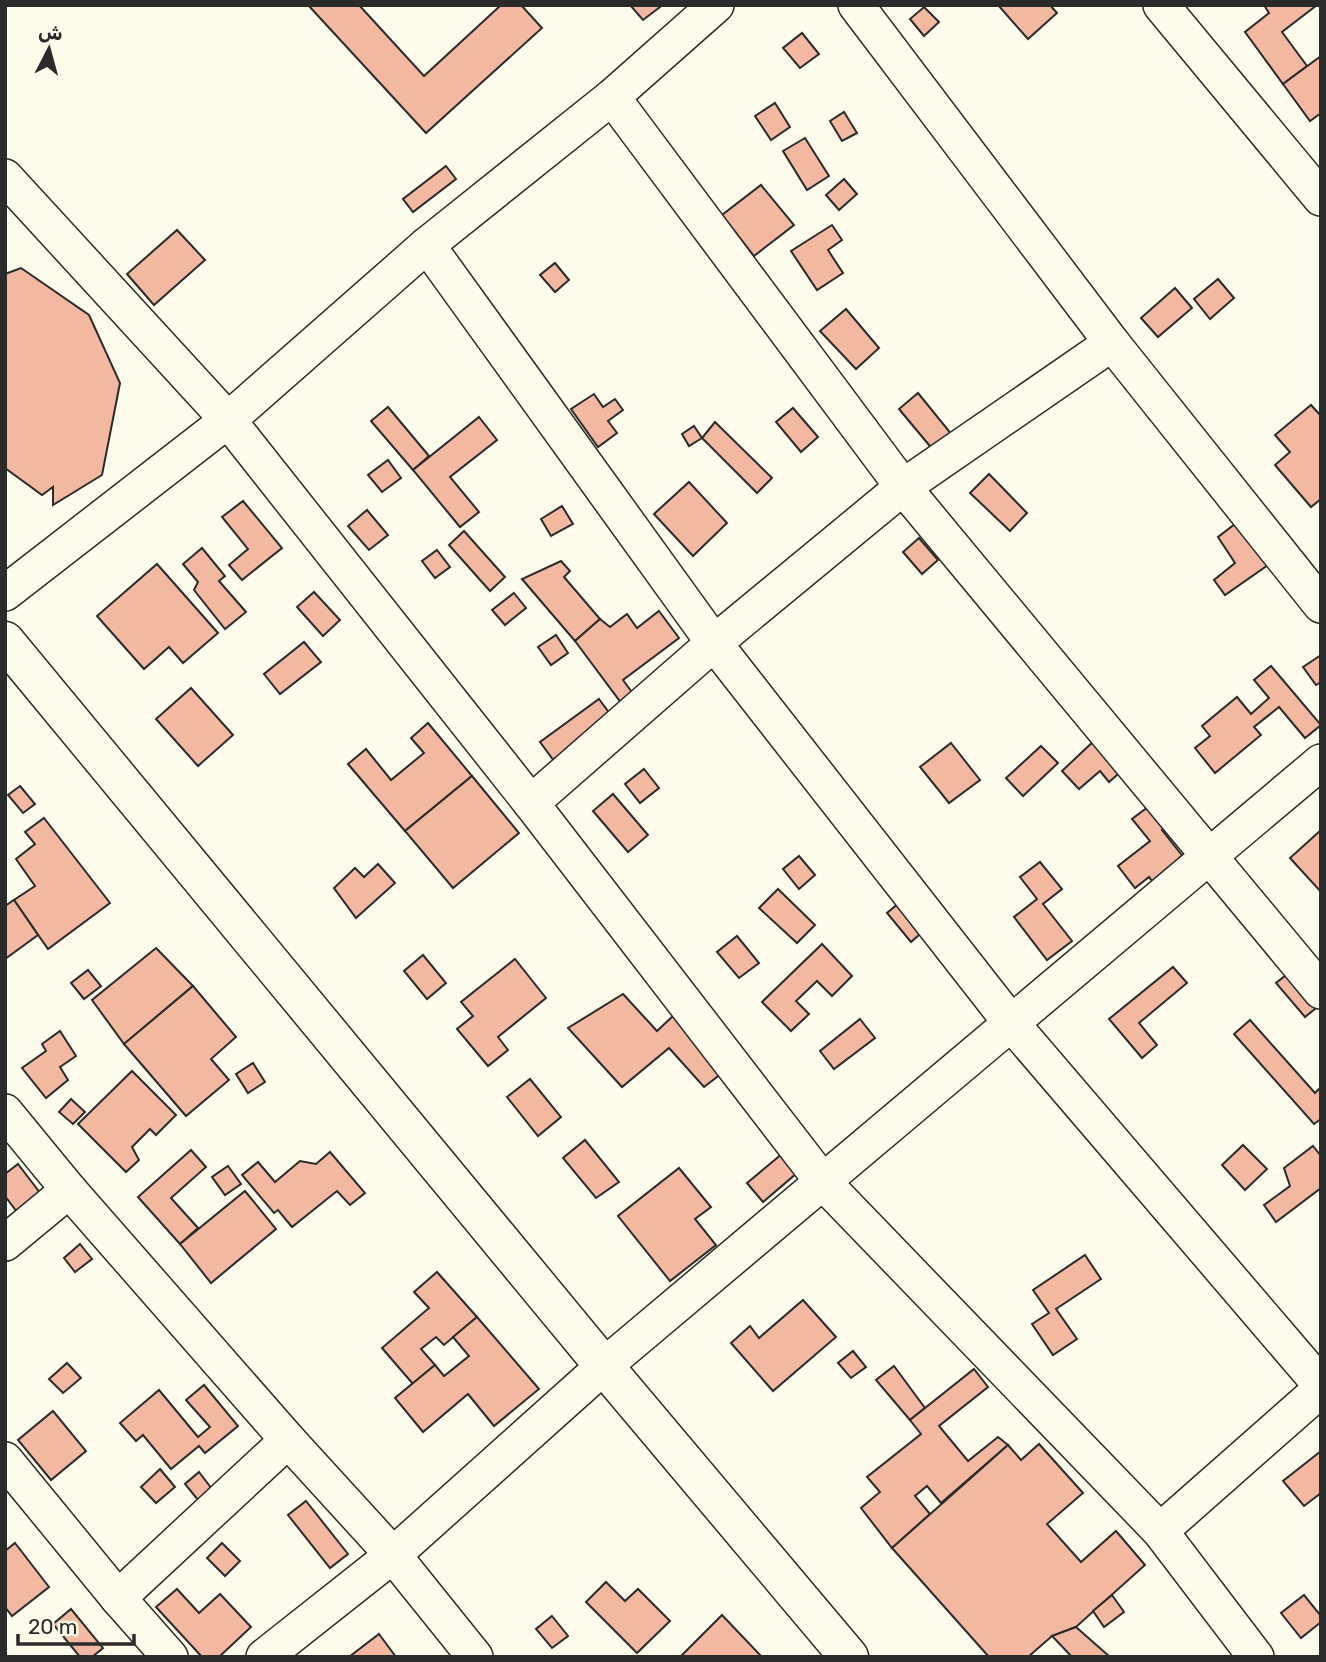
<svg xmlns="http://www.w3.org/2000/svg" width="1326" height="1662" font-family="Rubik,Cairo,sans-serif">
	<style>
		.building { fill: #f2b8a0; stroke: #2b2b2b; stroke-width: 2 }
		.lines { fill: none; stroke-linecap: round; stroke-linejoin: round }
		.street-casing { stroke: #2b2b2b; stroke-width: 38 }
		.secondary-casing { stroke: #2b2b2b; stroke-width: 41 }
		.street { stroke: #fdfbea; stroke-width: 35 }
		.secondary { stroke: #fdfbea; stroke-width: 38 }
	</style>
	<rect width="100%" height="100%" fill="#fdfbea"/>
	<g class="building">
		<polygon points="308,5 359,5 424,76 501,5 521,5 542,28 426,133"/>
		<polygon points="630,5 659,5 660,7 643,20"/>
		<polygon points="998,5 1050,5 1057,13 1028,39"/>
		<polygon points="1264,5 1317,5 1282,32 1307,66 1283,84 1245,32 1269,13"/>
		<polygon points="924,7 939,22 924,36 910,19"/>
		<polygon points="802,33 819,54 800,68 783,48"/>
		<polygon points="1321,56 1321,113 1310,121 1283,84"/>
		<polygon points="775,103 790,127 771,140 755,116"/>
		<polygon points="844,112 857,133 842,141 830,121"/>
		<polygon points="805,138 829,176 807,190 783,151"/>
		<polygon points="446,166 456,179 413,212 403,199"/>
		<polygon points="844,179 857,194 839,210 826,195"/>
		<polygon points="761,185 794,225 754,256 722,215"/>
		<polygon points="832,225 842,240 828,250 843,273 817,290 791,251"/>
		<polygon points="177,230 205,260 154,305 127,274"/>
		<polygon points="555,263 569,280 555,292 540,275"/>
		<polygon points="21,268 89,315 120,383 102,475 53,505 53,487 42,495 5,468 5,274"/>
		<polygon points="1218,279 1234,298 1210,319 1194,299"/>
		<polygon points="1175,288 1192,308 1158,337 1141,318"/>
		<polygon points="846,309 879,348 856,369 820,331"/>
		<polygon points="918,393 953,436 934,451 899,409"/>
		<polygon points="594,394 603,407 615,399 623,410 608,421 617,433 598,447 571,409"/>
		<polygon points="1311,405 1321,416 1321,499 1311,507 1275,465 1290,452 1275,435"/>
		<polygon points="388,407 429,456 413,470 371,421"/>
		<polygon points="793,408 818,437 801,452 776,422"/>
		<polygon points="479,417 497,440 450,477 479,512 460,527 413,470"/>
		<polygon points="715,422 772,478 757,493 702,438"/>
		<polygon points="694,426 702,438 689,446 682,434"/>
		<polygon points="388,460 401,478 382,492 368,475"/>
		<polygon points="989,474 1027,513 1010,531 970,493"/>
		<polygon points="689,482 727,523 693,556 654,514"/>
		<polygon points="243,501 282,548 242,580 229,565 248,549 222,517"/>
		<polygon points="562,506 573,524 551,536 541,519"/>
		<polygon points="367,510 388,535 369,550 348,526"/>
		<polygon points="1235,524 1268,565 1225,595 1214,580 1235,563 1218,537"/>
		<polygon points="464,531 505,577 490,591 449,545"/>
		<polygon points="919,538 938,560 922,574 903,552"/>
		<polygon points="202,548 225,576 219,581 246,612 225,629 194,590 198,582 183,564"/>
		<polygon points="437,550 450,567 435,578 422,561"/>
		<polygon points="561,561 570,571 564,577 600,619 575,641 522,579"/>
		<polygon points="157,564 218,633 183,663 169,647 144,669 97,616"/>
		<polygon points="314,592 340,620 323,636 297,607"/>
		<polygon points="514,593 526,608 505,625 492,610"/>
		<polygon points="659,611 679,638 623,680 637,699 625,708 575,641 600,619 610,627 627,614 637,628"/>
		<polygon points="556,635 568,653 551,665 538,647"/>
		<polygon points="304,642 321,662 280,694 264,674"/>
		<polygon points="1321,655 1321,682 1316,685 1303,667"/>
		<polygon points="1271,666 1321,725 1305,738 1279,707 1254,727 1261,735 1215,773 1195,748 1210,736 1202,726 1237,697 1251,714 1269,698 1254,680"/>
		<polygon points="191,688 233,735 198,766 156,719"/>
		<polygon points="599,699 616,722 557,765 540,742"/>
		<polygon points="428,723 472,776 405,831 348,764 366,749 391,780 424,753 411,738"/>
		<polygon points="1097,738 1125,768 1109,782 1100,771 1079,789 1062,771"/>
		<polygon points="951,743 980,780 949,803 920,767"/>
		<polygon points="1041,746 1058,763 1023,796 1006,778"/>
		<polygon points="644,769 659,788 640,803 625,784"/>
		<polygon points="472,776 519,833 453,888 405,831"/>
		<polygon points="20,786 35,804 23,813 8,795"/>
		<polygon points="613,794 648,835 628,852 593,811"/>
		<polygon points="1152,804 1169,825 1162,830 1188,863 1157,888 1149,877 1135,888 1118,866 1150,841 1132,819"/>
		<polygon points="44,818 110,903 48,949 14,900 35,886 16,859 35,844 25,832"/>
		<polygon points="1321,830 1321,892 1290,858"/>
		<polygon points="799,856 815,875 799,889 783,869"/>
		<polygon points="1040,862 1062,889 1043,904 1072,941 1047,960 1014,917 1037,899 1020,877"/>
		<polygon points="378,864 395,883 356,918 334,888 355,868 364,877"/>
		<polygon points="778,889 815,925 797,943 759,908"/>
		<polygon points="905,898 929,926 911,942 887,913"/>
		<polygon points="14,900 38,935 5,959 5,906"/>
		<polygon points="737,936 759,963 739,978 717,952"/>
		<polygon points="822,944 852,976 832,996 817,981 796,1001 809,1014 791,1031 762,1002"/>
		<polygon points="156,948 193,986 124,1044 92,1000"/>
		<polygon points="423,955 446,983 427,999 404,971"/>
		<polygon points="515,959 546,998 498,1037 508,1050 488,1066 457,1029 473,1016 461,1002"/>
		<polygon points="1173,967 1187,983 1139,1023 1157,1045 1142,1058 1109,1019"/>
		<polygon points="1295,968 1321,1004 1305,1017 1276,983"/>
		<polygon points="88,970 101,986 84,999 71,983"/>
		<polygon points="193,986 236,1037 211,1059 229,1080 186,1116 124,1044"/>
		<polygon points="623,994 657,1031 675,1014 726,1070 704,1087 669,1048 622,1087 568,1028"/>
		<polygon points="860,1019 875,1038 834,1069 820,1051"/>
		<polygon points="1250,1020 1315,1093 1321,1087 1321,1119 1314,1124 1234,1034"/>
		<polygon points="60,1031 76,1056 60,1067 68,1080 46,1098 22,1068 46,1051 42,1044"/>
		<polygon points="253,1063 265,1082 248,1093 236,1074"/>
		<polygon points="132,1071 176,1115 156,1135 150,1129 132,1147 139,1160 126,1172 78,1124"/>
		<polygon points="530,1079 561,1117 538,1136 507,1097"/>
		<polygon points="71,1099 85,1112 73,1124 59,1112"/>
		<polygon points="585,1140 619,1182 596,1198 563,1158"/>
		<polygon points="1243,1145 1267,1169 1245,1190 1222,1165"/>
		<polygon points="1313,1146 1321,1156 1321,1188 1276,1222 1264,1205 1290,1186 1284,1168"/>
		<polygon points="789,1148 804,1167 763,1202 747,1183"/>
		<polygon points="191,1150 206,1167 171,1198 198,1228 180,1244 138,1197"/>
		<polygon points="330,1152 365,1193 350,1205 337,1191 292,1227 278,1210 274,1213 242,1175 258,1162 275,1182 300,1161 316,1164"/>
		<polygon points="18,1164 44,1198 20,1216 5,1196 5,1174"/>
		<polygon points="228,1166 241,1184 225,1195 212,1177"/>
		<polygon points="679,1168 711,1207 695,1219 716,1245 670,1281 618,1216"/>
		<polygon points="245,1191 276,1229 211,1283 180,1244"/>
		<polygon points="80,1244 92,1259 75,1272 64,1258"/>
		<polygon points="1085,1255 1101,1279 1056,1309 1077,1339 1053,1355 1032,1324 1049,1313 1033,1290"/>
		<polygon points="437,1272 477,1317 444,1345 436,1337 421,1349 435,1365 413,1384 382,1348 429,1308 414,1292"/>
		<polygon points="803,1300 836,1337 773,1391 731,1343 750,1326 759,1338"/>
		<polygon points="477,1317 539,1389 494,1426 468,1394 423,1432 395,1398 435,1365 444,1376 469,1356 453,1337"/>
		<polygon points="853,1351 866,1367 851,1378 838,1363"/>
		<polygon points="67,1363 81,1378 63,1393 49,1379"/>
		<polygon points="894,1366 925,1408 910,1420 876,1380"/>
		<polygon points="974,1369 988,1387 939,1426 968,1461 998,1437 1008,1445 941,1503 927,1486 915,1496 930,1514 892,1548 861,1508 880,1492 867,1477 921,1434 910,1420"/>
		<polygon points="204,1385 238,1426 205,1453 199,1446 171,1469 143,1435 136,1441 120,1423 159,1390 198,1437 210,1427 186,1400"/>
		<polygon points="53,1411 86,1451 51,1480 18,1440"/>
		<polygon points="1039,1444 1083,1493 1047,1524 1081,1562 1116,1531 1145,1565 1076,1627 1052,1636 1028,1657 989,1657 892,1548 1008,1445 1021,1460"/>
		<polygon points="1321,1451 1321,1493 1304,1506 1283,1481"/>
		<polygon points="160,1469 175,1487 156,1503 141,1487"/>
		<polygon points="199,1472 212,1489 198,1500 185,1484"/>
		<polygon points="306,1501 348,1554 330,1568 288,1515"/>
		<polygon points="15,1543 49,1587 12,1616 5,1607 5,1551"/>
		<polygon points="222,1543 240,1561 225,1576 207,1558"/>
		<polygon points="606,1582 625,1601 638,1589 670,1621 637,1653 586,1602"/>
		<polygon points="177,1589 199,1613 220,1594 251,1627 219,1657 202,1657 156,1607"/>
		<polygon points="1112,1595 1124,1612 1104,1627 1093,1611"/>
		<polygon points="1304,1595 1321,1616 1321,1622 1301,1638 1281,1613"/>
		<polygon points="71,1609 103,1648 92,1657 80,1657 53,1624"/>
		<polygon points="722,1615 762,1657 680,1657"/>
		<polygon points="552,1616 568,1636 552,1648 536,1629"/>
		<polygon points="1076,1627 1110,1657 1072,1657 1052,1636"/>
		<polygon points="379,1634 396,1657 349,1657"/>
	</g>
	<g class="lines">
		<defs>
			<g id="street">
				<polyline points="856,5 1112,343 1321,605"/>
				<polyline points="1161,5 1321,198"/>
				<polyline points="612,97 903,487 1321,991"/>
				<polyline points="5,177 228,420 531,803 823,1182 1160,1531 1256,1657"/>
				<polyline points="427,245 714,643 1012,1024 1321,1385"/>
				<polyline points="5,593 228,420 427,245 612,97 716,5"/>
				<polyline points="531,803 714,643 903,487 1112,343"/>
				<polyline points="5,1112 69,1190 288,1440 393,1555 475,1657"/>
				<polyline points="5,1243 69,1190"/>
				<polyline points="5,1460 118,1598 170,1657"/>
				<polyline points="1160,1531 1321,1389"/>
				<polyline points="118,1598 288,1440"/>
				<polyline points="264,1657 393,1555 604,1366 1321,762"/>
			</g>
			<polyline id="secondary" points="5,641 604,1366 849,1657"/>
		</defs>
		<use href="#street" class="street-casing"/>
		<use href="#secondary" class="secondary-casing"/>
		<use href="#street" class="street"/>
		<use href="#secondary" class="secondary"/>
	</g>
	<rect width="1326" height="1662" fill="none" stroke="#2b2b2b" stroke-width="14"/>
	<g transform="translate(49 49) rotate(6)" stroke="#fdfbea" stroke-width="5" paint-order="stroke">
	<path d="M0-5L12 26L0 18L-12 26Z" fill="#2b2b2b"/>
	<text y="-10" font-size="19" font-weight="bold" text-anchor="middle" fill="#2b2b2b">ش</text>
	</g>
	<path d="M18 1634v10h116v-10" fill="none" stroke="#2b2b2b" stroke-width="3.5"/>
	<text x="28" y="1634" font-size="21" fill="#2b2b2b" stroke="#fdfbea" stroke-width="5" paint-order="stroke">20 m</text>
</svg>
